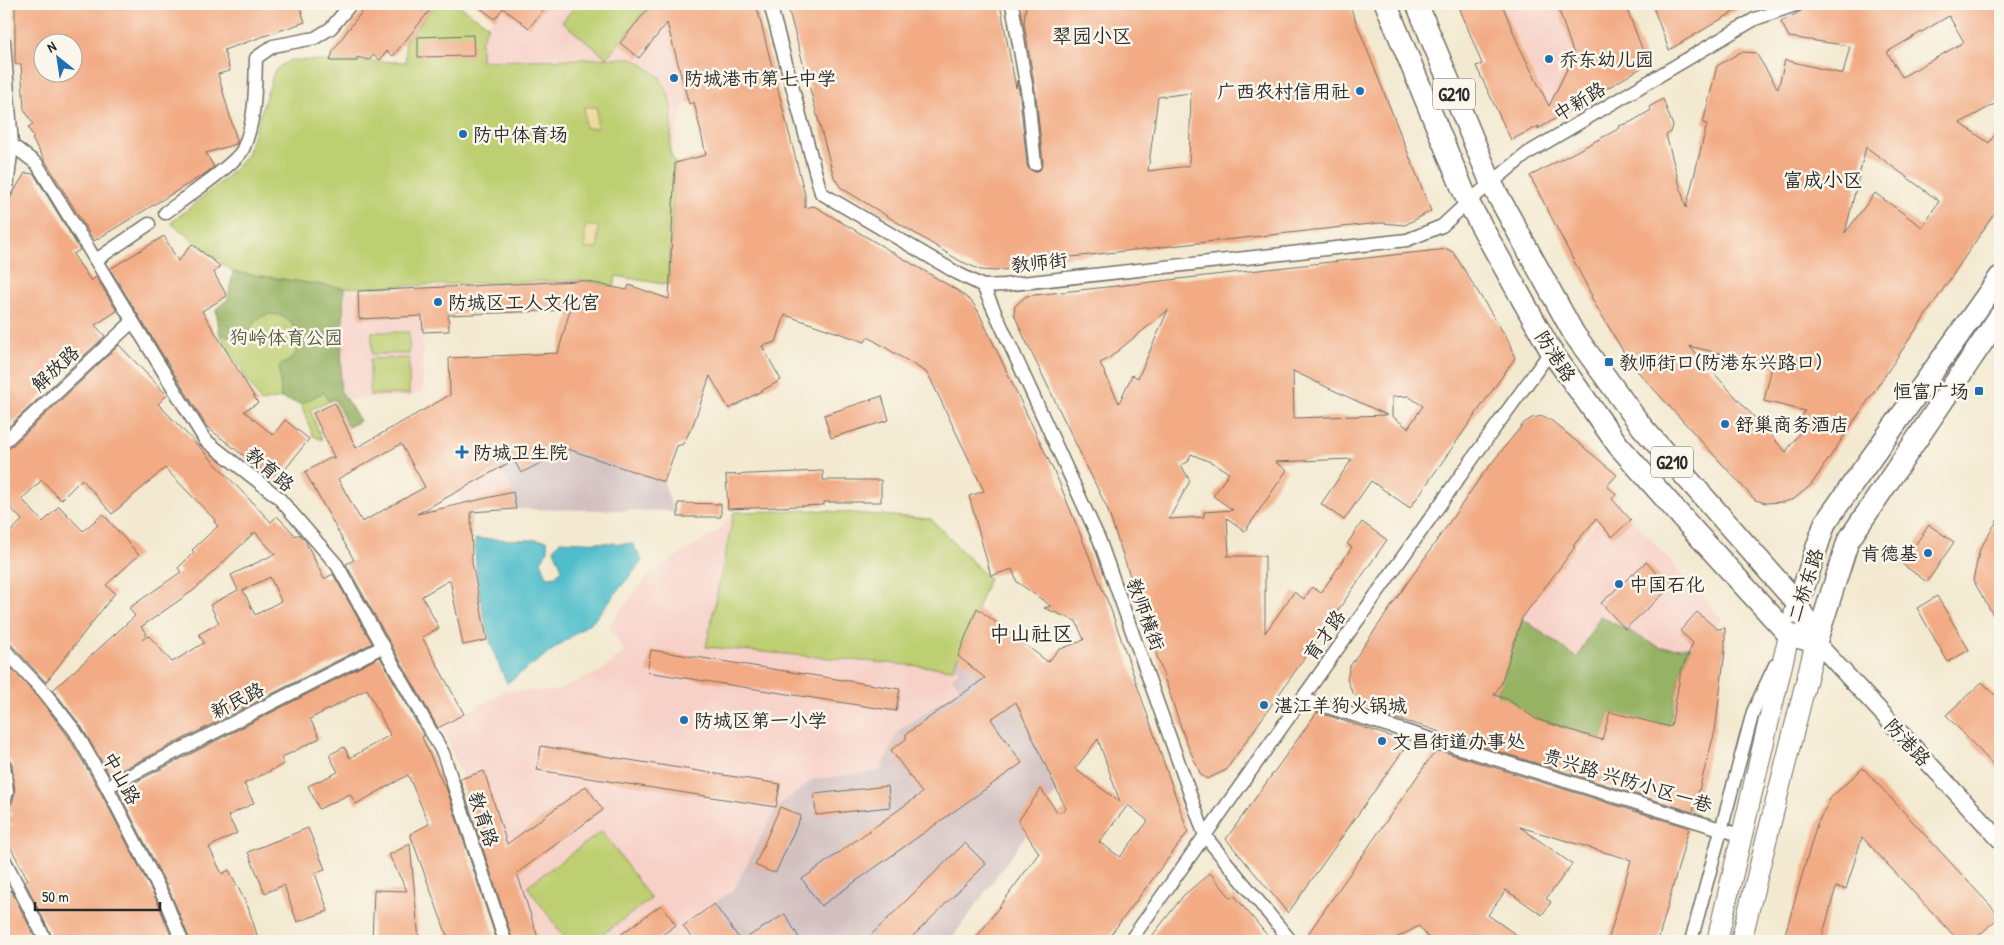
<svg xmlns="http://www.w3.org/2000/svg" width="2004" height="945" font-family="'Patrick Hand','LXGW WenKai TC',sans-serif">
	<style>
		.built { fill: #f7d1c8 }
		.industrial { fill: #d2bfc0 }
		.green { fill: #becf72; stroke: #747d4e }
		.forest { fill: #96b264; stroke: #606e48 }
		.sand { fill: #eeda9e; stroke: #8c8264 }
		.water { fill: #50bdcb; stroke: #3e747b }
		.building { fill: #f2ab84; fill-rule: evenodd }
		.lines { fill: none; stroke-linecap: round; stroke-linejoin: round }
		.minor-casing { stroke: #716e65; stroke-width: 15 }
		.tertiary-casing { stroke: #716e65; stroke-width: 19 }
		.primary-casing { stroke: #716e65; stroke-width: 22 }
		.trunk-casing { stroke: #716e65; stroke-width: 24 }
		.minor { stroke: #fff; stroke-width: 12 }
		.tertiary { stroke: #fff; stroke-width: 16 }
		.primary { stroke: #fff; stroke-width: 20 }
		.trunk { stroke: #fff; stroke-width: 21 }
		.poi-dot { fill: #1f6fb2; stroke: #fbf7ec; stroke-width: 2 }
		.labels { text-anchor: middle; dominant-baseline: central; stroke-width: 5; stroke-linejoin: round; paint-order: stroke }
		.shield { fill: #fbf7ec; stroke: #696865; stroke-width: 1 }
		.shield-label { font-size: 18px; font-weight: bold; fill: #2b2b2b }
		.poi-label { font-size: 19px; fill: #2b2b2b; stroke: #fbf7ec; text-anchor: start }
		.street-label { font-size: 19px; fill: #2b2b2b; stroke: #fbf7ec }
		.park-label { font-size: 19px; fill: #575c40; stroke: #fbf7ec }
		.neighbourhood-label { font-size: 20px; fill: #2b2b2b; stroke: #fbf7ec }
		.quarter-label { font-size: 21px; fill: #2b2b2b; stroke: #fbf7ec }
	</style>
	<rect width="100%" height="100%" fill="#fbf7ec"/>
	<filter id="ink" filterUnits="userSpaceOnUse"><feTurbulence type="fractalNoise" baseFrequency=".02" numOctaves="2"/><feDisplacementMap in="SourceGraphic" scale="10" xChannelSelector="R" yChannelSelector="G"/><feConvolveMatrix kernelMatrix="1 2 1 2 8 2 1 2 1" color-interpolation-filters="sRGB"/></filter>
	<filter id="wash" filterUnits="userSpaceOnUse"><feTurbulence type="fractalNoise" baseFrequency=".0096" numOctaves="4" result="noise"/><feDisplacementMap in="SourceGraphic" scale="20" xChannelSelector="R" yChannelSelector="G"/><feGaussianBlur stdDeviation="1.12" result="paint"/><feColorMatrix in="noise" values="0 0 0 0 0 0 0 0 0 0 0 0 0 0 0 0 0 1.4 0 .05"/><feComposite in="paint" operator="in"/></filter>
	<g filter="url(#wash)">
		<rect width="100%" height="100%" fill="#f3e9d0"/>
		<g class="built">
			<polygon points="507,4 697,4 714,71 689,104 684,105 670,152 672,115 633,58 481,61 481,41 488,25"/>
			<polygon points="1502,4 1590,4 1593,13 1549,106 1520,46 1482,63 1514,35"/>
			<polygon points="428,288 422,317 423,390 410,397 349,399 340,388 345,291"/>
			<polygon points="463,388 513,492 516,509 471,512 456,493 413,416"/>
			<polygon points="1616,500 1722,619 1697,647 1661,648 1600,617 1577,659 1522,618 1575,547"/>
			<polygon points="816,510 931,519 989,579 954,664 959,672 960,689 899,730 880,771 813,779 776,808 734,889 684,925 694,941 516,941 463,778 442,726 505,691 554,691 600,672 624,652 609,625 639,587 654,570 718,531 734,512"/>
		</g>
		<g class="industrial">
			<polygon points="513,407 664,482 673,511 516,509 513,492 484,439"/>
			<polygon points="958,656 1016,702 1057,792 950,941 694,941 683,926 734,889 776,808 813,779 880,771 899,730 960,689 952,677 959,672 954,665"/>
		</g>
		<g class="green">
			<polygon points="436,4 457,4 488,25 481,41 481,61 633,58 659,76 669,96 672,115 670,152 675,163 669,285 616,276 614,287 579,280 344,288 340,390 360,421 348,427 335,399 310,410 322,440 313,436 301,404 281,398 261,402 220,335 216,309 283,279 233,272 171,223 227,177 247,155 274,72 280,66 291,60 406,62 405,42"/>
			<polygon points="577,4 650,4 607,58 562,22"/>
			<rect x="372" y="332" width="37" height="22"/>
			<polygon points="409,358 409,394 370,395 370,359"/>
			<polygon points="816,510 931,519 989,579 953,669 706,647 734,512"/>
			<polygon points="602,831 651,899 593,941 567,941 527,886"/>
		</g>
		<g class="forest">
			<path d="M233,272L344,288L340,390L360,421L348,427L335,399L328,401L324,392L301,404L281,398L279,366C325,347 280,293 254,323C251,327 249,333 247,338L220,335L216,309L228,299Z"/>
			<polygon points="1600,616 1661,648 1691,647 1681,671 1669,727 1610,712 1602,740 1536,719 1496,696 1522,618 1577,658"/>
		</g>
		<g class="sand">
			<polygon points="584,107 597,107 597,128 585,128"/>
			<polygon points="585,226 598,226 598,248 585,249"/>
		</g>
		<path class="water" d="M475,539L547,540L548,550L541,561L547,577L556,576L562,569L554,549L560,541L633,544L642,561L594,620L507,683C502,672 496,660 492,647C482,613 475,575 475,539Z"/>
		<g id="blocks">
			<g class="building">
				<path d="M15,4H299L305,22L224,50L230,71L218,74L237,141L236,144L206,153L214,167L203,175L94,241L32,139L34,138L28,127L33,124L24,109L21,64H15ZM42,42H72V72H42Z"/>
				<polygon points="368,4 435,4 393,56 387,51 380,60 374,55 369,60 357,57 357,61 330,61 333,51 347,31"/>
				<polygon points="475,4 548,4 529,28 503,8 495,19"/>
				<path d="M652,4H756L805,195V208L814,206L960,292L972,302L978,311L1059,482L1111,610L1188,832L1106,941H974L1039,853L1018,821L1041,789L1058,813L1066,809L1016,702L991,719L1022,763L821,906L802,879L922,793L891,750L906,739V734L985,678L958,656L977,608L1048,662L1058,650L1084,640L1076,621L1044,608L1051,606L1017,582L1012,569L991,576L969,496L984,491L931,380L926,372L868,337L865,342L785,315L776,342L762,346L781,380L729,409L710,376L693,425L683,444L677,446L664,482L568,449L521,473L514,460L417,514L513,492L516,509L471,512L472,563L487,640L463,645L450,580L422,596L439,628L422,637L464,714L438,728L347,566L346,564L354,560L305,472L332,457L335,459L313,413L335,403L356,448L450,395L449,358L558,353L570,310L448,315L449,331L423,332L422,316L359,319L358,291L578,281L579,280L627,290L629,285L669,299L675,163L706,155L694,102L689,104L667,23L639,58L620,43ZM401,444L425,487L362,522L338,479ZM1098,739L1120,802L1075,769ZM1128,805L1148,821L1120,857L1099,842Z"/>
				<path d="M787,4H1000L1016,88L1017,80L1020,97L1027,165L1029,169L1035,172L1040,170L1043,163L1036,95L1024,23L1026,4H1349L1431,211L1405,225L1381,223L1361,225L1053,259V263L995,271L981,270L960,261L840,187L834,177L830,163ZM1191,93L1189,166L1148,171L1158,97Z"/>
				<polygon points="1458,4 1502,4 1519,46 1549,106 1574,55 1557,4 1625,4 1648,64 1538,129 1539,126 1511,140 1476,66 1482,64"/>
				<polygon points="1652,4 1747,4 1669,50"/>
				<path d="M1811,4H2000V101L1960,123L1989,143L2000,127V205L1811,485L1794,499L1784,502L1766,503L1755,500L1630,363L1591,297L1592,296L1530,176L1620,128L1619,126L1631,122L1651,110L1649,107L1663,99L1673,126L1671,132L1666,135L1686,208L1707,124L1703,123L1717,66L1741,52L1756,53L1778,89L1785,60L1843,74L1850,46L1789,37L1781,22L1801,11ZM1949,16L1964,42L1902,77L1887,52ZM1866,147L1939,201L1922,227L1875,193L1845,233ZM1689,346L1772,366L1764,401L1805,411L1799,419L1806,423L1786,452Z"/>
				<polygon points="473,35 474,56 418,57 418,37"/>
				<polygon points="25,173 34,174 80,250 73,254 91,281 96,277 117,311 95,325 105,336 4,431 4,208"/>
				<polygon points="164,236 178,261 192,244 220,266 214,273 227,296 202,311 258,403 244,411 273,435 285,420 309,439 276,481 207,427 110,269"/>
				<path d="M1447,249L1453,252L1508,340L1515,358L1410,508L1371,481L1344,520L1321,504L1352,459L1275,462L1287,470L1245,531L1227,518L1229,554L1227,556H1265V633L1294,592L1304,599L1312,587L1321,593L1352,547L1347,544L1362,522L1387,540L1226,770L1207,779L1201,775L1186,742L1107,508L1023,335L1014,314L1015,306L1026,296ZM1168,310L1138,378L1132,375L1119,403L1100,363L1108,359ZM1293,371L1333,390L1387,415L1294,418ZM1408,396L1423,406L1408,428L1392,416V397ZM1191,454L1213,463L1229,473L1213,496L1233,510L1204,512V517L1169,519L1190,481L1181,465L1188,462Z"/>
				<path d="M119,345L167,395L158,404L163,409L271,522L277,516L296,536L299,534L306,542L324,579L333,574L372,643L110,776L81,726L53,690L135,616L129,608L181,572L178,568L194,552L192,550L218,526L214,522L215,520L165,468L112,514L82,479L61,500L42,480L22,499L43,522L59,506L83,531L103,514L139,555L106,585L115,593L46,682L10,643L4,641V539L22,520L4,501V450L10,448ZM255,532L275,554L231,575L238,590L210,605L219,623L199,634L204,643L172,662L149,636L141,640L147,634L141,627L194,590ZM270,577L281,601L255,615L243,590Z"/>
				<polygon points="882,396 889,420 831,438 824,415"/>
				<polygon points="1543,416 1552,421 1617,475 1607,486 1616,494 1612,499 1631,520 1612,537 1596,519 1573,546 1575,547 1522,618 1501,684 1494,695 1507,699 1536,719 1602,740 1610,712 1671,727 1681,671 1693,643 1680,631 1697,612 1717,629 1725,628 1725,651 1715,731 1693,812 1468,742 1426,727 1374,713 1352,692 1347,679 1350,666 1482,475 1524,423 1532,418"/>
				<polygon points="823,471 823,480 881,480 881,502 824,502 824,505 728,509 726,475"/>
				<polygon points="678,503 721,504 721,517 678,517"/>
				<polygon points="2000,516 2000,627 1973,580 1980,549"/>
				<polygon points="1929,525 1954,542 1927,582 1902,564"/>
				<polygon points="1646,562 1670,588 1625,629 1601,603"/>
				<polygon points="1937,596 1969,650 1948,662 1917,608"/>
				<polygon points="651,650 900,689 896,711 647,672"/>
				<polygon points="380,657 424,736 422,737 443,784 445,784 497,941 449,941 410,834 429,824 408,775 356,804 350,794 319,809 308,786 338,772 329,755 344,747 350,758 390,735 367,689 310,719 320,738 281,758 284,764 244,784 254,803 228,816 237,833 209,847 222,874 229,870 248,907 259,941 190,941 172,896 118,791"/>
				<polygon points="4,661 39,698 68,736 100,791 158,903 173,941 54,941 25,882 28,880 4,835 4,830 12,826 7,818 12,815 7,808 12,804 15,792 12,764 10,760 4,757"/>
				<polygon points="1982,682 2000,700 2000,772 1946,715"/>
				<polygon points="1317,712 1401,740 1405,748 1288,913 1226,839"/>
				<polygon points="541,746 780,784 776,807 537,770"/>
				<polygon points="1441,751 1689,828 1658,941 1608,941 1631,860 1520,827 1572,864 1546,899 1551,902 1542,915 1506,890 1488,915 1525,941 1431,941 1419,926 1390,941 1303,941 1428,761 1435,753"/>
				<polygon points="1863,768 2000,916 1973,941 1959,941 1862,837 1846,889 1836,887 1821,941 1783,941 1817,824 1829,802 1828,800"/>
				<polygon points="484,771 507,844 586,786 603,810 517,873 539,941 513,941 460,779"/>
				<polygon points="888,786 890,807 816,815 814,794"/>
				<polygon points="780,807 801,816 776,872 771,872 755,865"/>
				<polygon points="308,828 325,869 315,873 328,911 297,922 284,885 265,893 248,852"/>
				<polygon points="965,843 986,864 908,941 865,941"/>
				<polygon points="410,844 419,941 372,941 374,890 407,891 389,855"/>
				<polygon points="1210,873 1231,898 1234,895 1272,941 1148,941 1184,895"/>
				<polygon points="11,890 37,941 4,941 4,894"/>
				<polygon points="714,904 741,941 785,914 801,941 694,941 683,926"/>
				<polygon points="661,905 676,925 654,941 612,941"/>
			</g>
		</g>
	</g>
	<g filter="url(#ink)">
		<use href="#blocks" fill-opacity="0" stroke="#716e65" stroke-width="1"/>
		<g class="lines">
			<defs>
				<g id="minor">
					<polyline points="770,4 821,193 957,273 983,286 1004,285 1407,240 1442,226 1468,202 1528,153 1755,19 1798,4"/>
					<polyline points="1012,4 1028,96 1035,164"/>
					<polyline points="4,42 12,145 37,164 205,440 278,497 337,565 443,753 505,941"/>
					<polyline points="4,194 7,188 12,145"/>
					<path d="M165,213C181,201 236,164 243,149C256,120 255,88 256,58L273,46L315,38L331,28L351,4"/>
					<polyline points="96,260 149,224"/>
					<polyline points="983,286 1099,539 1205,836 1291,941"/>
					<polyline points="4,442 132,322"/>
					<polyline points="4,649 45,693 75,731 107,787 165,900 182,941"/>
					<polyline points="1302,699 1743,836"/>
					<polyline points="4,765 7,792 4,801"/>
					<polyline points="107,787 384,646"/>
					<polyline points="4,859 46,941"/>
					<polyline points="1130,941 1478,451 1551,351"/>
					<polyline points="1691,941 1753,712 1775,665"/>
				</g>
				<polyline id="tertiary" points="1816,642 2000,840"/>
				<g id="primary">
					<polyline points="1717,941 1789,635"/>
					<polyline points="1741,941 1816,642"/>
				</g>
				<g id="trunk">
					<polyline points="1386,4 1468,202 1551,351 1618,445 1695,532 1789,635 1816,642"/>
					<polyline points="1417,4 1491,183 1574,334 1642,427 1797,603 1816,642"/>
					<polyline points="1795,613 1825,523 2000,277"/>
					<polyline points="1816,642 1848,541 2000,316"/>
				</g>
			</defs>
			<use href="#minor" class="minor-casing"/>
			<use href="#tertiary" class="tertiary-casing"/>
			<use href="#primary" class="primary-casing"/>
			<use href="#trunk" class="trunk-casing"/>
			<use href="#minor" class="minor"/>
			<use href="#tertiary" class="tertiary"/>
			<use href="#primary" class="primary"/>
			<use href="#trunk" class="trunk"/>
		</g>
	</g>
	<g class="poi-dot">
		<circle cx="1549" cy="59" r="5"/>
		<circle cx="674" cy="78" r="5"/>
		<circle cx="1360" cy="91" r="5"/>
		<circle cx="463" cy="134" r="5"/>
		<circle cx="438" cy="302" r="5"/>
		<rect x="1604" y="357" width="10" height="10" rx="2.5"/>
		<rect x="1974" y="386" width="10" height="10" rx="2.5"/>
		<circle cx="1725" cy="424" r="5"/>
		<path d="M459.5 444.5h5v5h5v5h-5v5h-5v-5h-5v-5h5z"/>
		<circle cx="1928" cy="553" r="5"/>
		<circle cx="1619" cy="584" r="5"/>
		<circle cx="1264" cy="705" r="5"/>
		<circle cx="684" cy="720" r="5"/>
		<circle cx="1382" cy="741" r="5"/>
	</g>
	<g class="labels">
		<g class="shield">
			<rect x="1433" y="78.5" width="42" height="31" rx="4"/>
			<rect x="1651" y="446.5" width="42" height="31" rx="4"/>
		</g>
		<g class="shield-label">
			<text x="1454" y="94">G210</text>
			<text x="1672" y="462">G210</text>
		</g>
		<g class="poi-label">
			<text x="1559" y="59">乔东幼儿园</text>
			<text x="684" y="78">防城港市第七中学</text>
			<text x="1350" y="91" text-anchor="end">广西农村信用社</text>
			<text x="473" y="134">防中体育场</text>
			<text x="448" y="302">防城区工人文化宫</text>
			<text x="1619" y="362">教师街口(防港东兴路口)</text>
			<text x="1969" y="391" text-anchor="end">恒富广场</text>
			<text x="1735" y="424">舒巢商务酒店</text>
			<text x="473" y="452">防城卫生院</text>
			<text x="1918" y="553" text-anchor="end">肯德基</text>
			<text x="1629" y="584">中国石化</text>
			<text x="1274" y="705">湛江羊狗火锅城</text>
			<text x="694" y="720">防城区第一小学</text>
			<text x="1392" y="741">文昌街道办事处</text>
		</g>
		<g class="street-label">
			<text transform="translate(1579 101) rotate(-31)">中新路</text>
			<text transform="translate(1039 262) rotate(-6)">教师街</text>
			<text transform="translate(1556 356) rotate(57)">防港路</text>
			<text transform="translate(55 368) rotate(-43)">解放路</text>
			<text transform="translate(270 469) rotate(40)">教育路</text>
			<text transform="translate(1805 585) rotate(-72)">二桥东路</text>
			<text transform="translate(1146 614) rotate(70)">教师横街</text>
			<text transform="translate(1324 635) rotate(-55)">育才路</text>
			<text transform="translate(237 700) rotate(-27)">新民路</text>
			<text transform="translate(1908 742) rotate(47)">防港路</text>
			<text transform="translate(122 778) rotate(61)">中山路</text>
			<text transform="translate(1628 780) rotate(17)">贵兴路 兴防小区一巷</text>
			<text transform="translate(484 819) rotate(72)">教育路</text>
		</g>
		<g class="park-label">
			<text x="286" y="337">狗岭体育公园</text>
		</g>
		<g class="neighbourhood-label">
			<text x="1092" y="35">翠园小区</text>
			<text x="1823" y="179">富成小区</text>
		</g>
		<g class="quarter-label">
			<text x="1031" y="633">中山社区</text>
		</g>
	</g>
	<rect width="2004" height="945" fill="none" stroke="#fbf7ec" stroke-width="20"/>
	<g transform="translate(58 58) rotate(330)"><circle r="24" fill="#fbf7ec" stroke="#a8a59f"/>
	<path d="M0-4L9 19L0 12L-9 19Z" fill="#1f6fb2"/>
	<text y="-8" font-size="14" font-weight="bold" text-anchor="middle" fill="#2b2b2b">N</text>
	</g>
	<path d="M35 902v8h125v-8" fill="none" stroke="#2b2b2b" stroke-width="2.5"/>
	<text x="42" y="902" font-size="15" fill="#2b2b2b" stroke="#fbf7ec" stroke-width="4" paint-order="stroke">50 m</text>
</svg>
